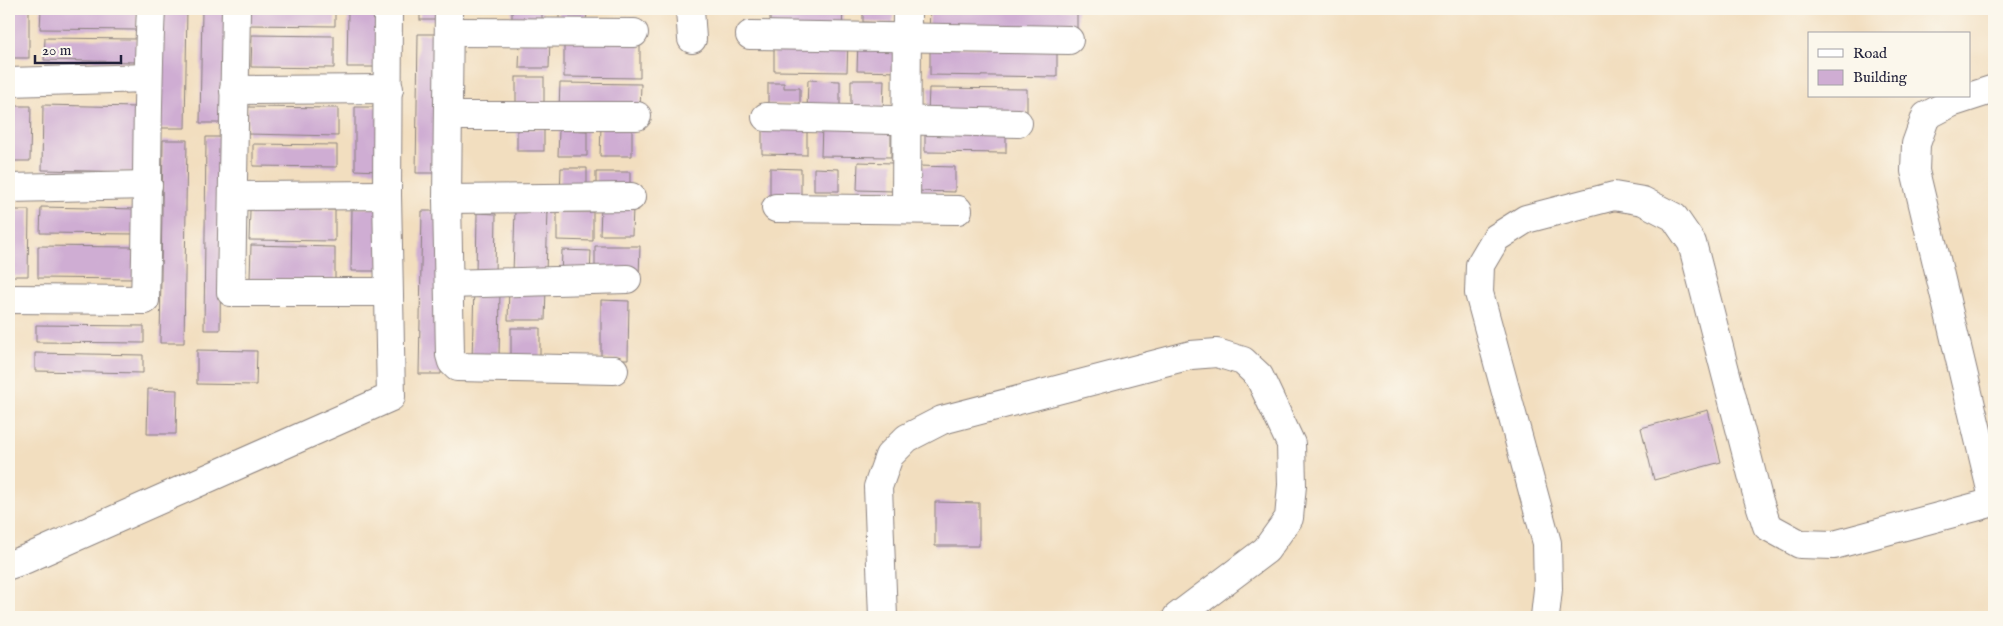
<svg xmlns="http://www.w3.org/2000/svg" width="2003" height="626" font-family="'IM FELL English',serif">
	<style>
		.building { fill: #cfadd3 }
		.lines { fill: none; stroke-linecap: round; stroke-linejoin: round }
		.minor-casing { stroke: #8a807d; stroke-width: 30 }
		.minor { stroke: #fff; stroke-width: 28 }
	</style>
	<rect width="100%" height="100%" fill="#fbf7ec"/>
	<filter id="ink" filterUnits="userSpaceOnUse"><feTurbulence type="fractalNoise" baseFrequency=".02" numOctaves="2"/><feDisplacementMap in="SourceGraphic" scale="10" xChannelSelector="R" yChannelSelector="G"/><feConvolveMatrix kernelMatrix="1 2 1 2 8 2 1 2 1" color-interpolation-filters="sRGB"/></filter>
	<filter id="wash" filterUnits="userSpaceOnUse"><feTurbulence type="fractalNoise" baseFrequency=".0096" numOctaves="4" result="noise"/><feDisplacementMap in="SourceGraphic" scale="20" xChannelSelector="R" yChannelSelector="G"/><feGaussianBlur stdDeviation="1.12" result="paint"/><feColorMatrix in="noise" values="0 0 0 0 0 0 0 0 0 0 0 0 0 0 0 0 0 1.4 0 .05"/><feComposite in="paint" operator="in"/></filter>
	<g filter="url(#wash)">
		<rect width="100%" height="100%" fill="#f2debf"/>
		<g id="blocks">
			<g class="building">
				<rect x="9" y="9" width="20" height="49"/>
				<polygon points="41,9 137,9 137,30 40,29"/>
				<polygon points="162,9 187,9 185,128 160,128"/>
				<polygon points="202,9 227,9 226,123 200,123"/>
				<polygon points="248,9 335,9 335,26 248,25"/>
				<rect x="420" y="9" width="28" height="11"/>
				<rect x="512" y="9" width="30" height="22"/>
				<polygon points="559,9 587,9 586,28 559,28"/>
				<polygon points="770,9 843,9 842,30 770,29"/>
				<polygon points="863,9 893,9 893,23 863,22"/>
				<polygon points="930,9 1077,9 1077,34 929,32"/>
				<polygon points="348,11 377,11 377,67 347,67"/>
				<polygon points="418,34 448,34 445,173 416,173"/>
				<polygon points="252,35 334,36 334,68 251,67"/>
				<polygon points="45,38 136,39 136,62 44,60"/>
				<polygon points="520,38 550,39 549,68 519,68"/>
				<polygon points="774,39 848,40 847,72 774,71"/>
				<polygon points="564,40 640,41 640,78 564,77"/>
				<polygon points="858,40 899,41 899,72 857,71"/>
				<polygon points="930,47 1057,49 1057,77 930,75"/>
				<rect x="516" y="77" width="28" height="31"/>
				<polygon points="808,80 840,81 840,110 807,110"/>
				<polygon points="851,80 884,80 883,112 851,111"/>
				<polygon points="560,83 641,84 640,110 559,108"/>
				<polygon points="768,83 784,83 784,88 800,88 800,104 768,104"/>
				<polygon points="929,88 1027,89 1027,114 928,113"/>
				<polygon points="43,105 137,107 136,172 42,170"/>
				<polygon points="9,106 31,106 30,161 9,161"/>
				<polygon points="248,107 338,108 338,136 248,134"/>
				<polygon points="355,107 379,107 378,171 355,170"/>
				<polygon points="762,124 807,124 807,155 762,154"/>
				<polygon points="822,125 891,127 891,157 821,156"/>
				<polygon points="601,126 632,127 632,156 600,156"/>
				<rect x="517" y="129" width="27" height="22"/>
				<polygon points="559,130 587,131 587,156 558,156"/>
				<polygon points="925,130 1006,131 1006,153 925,152"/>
				<polygon points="206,137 222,137 220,330 204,330"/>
				<polygon points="163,140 187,140 184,343 160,343"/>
				<polygon points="253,144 337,145 337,167 253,166"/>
				<polygon points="858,162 893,163 893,191 857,190"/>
				<polygon points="918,166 955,167 955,192 918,191"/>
				<polygon points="561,168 587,168 587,197 560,197"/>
				<polygon points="770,168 801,169 801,203 770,202"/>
				<polygon points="814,168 839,169 839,191 814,191"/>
				<polygon points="596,172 630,172 630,188 596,187"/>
				<polygon points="41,207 137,209 137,234 40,233"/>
				<polygon points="601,207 633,208 632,235 600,235"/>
				<polygon points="352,208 380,208 379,271 351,271"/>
				<polygon points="9,210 29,210 28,276 9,276"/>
				<polygon points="250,210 335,210 335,241 249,240"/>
				<polygon points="515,210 548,210 546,273 513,273"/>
				<polygon points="422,211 444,211 441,374 419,374"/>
				<polygon points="557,212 593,212 593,241 557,240"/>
				<polygon points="477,213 496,214 495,275 476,274"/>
				<polygon points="251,245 335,247 335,280 250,279"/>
				<polygon points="38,246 134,247 134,279 38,278"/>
				<polygon points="595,246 640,246 639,278 595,277"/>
				<polygon points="562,250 591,251 590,279 561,279"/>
				<polygon points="474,287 500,287 499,360 472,360"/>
				<polygon points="509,287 546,288 545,320 508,320"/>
				<polygon points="601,300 629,301 628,359 601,359"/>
				<polygon points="36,325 144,326 144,343 36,342"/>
				<rect x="511" y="328" width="29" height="30"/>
				<polygon points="197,350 257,351 256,385 197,384"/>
				<polygon points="35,353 143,355 143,373 35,371"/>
				<polygon points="148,389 177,390 176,434 147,434"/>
				<polygon points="1708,410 1721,462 1654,480 1641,428"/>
				<polygon points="935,502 979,503 979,546 935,546"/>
			</g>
		</g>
	</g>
	<g filter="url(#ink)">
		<use href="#blocks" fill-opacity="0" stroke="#8a807d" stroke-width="1"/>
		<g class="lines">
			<defs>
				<g id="minor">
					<polyline points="236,9 231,292 388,292"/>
					<polyline points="449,9 447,199 450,355 452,362 457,367 614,370"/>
					<polyline points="690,9 692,39"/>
					<polyline points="449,32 634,33"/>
					<polyline points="750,35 1069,40"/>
					<polyline points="9,82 148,78"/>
					<polyline points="1994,89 1951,103 1926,116 1916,144 1915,171 1994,502"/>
					<polyline points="234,90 389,89"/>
					<polyline points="448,116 637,116"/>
					<polyline points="766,117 1018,123"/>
					<polyline points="9,188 148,185"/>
					<polyline points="234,196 387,195"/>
					<polyline points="447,199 631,197"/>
					<polyline points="776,208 958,210"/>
					<polyline points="906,209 907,9"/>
					<polyline points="449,284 627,279"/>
					<path d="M9,299L145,300C148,203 146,106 151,9"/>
					<polyline points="9,565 26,559 391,397 387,195 388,9"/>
					<polyline points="883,617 878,487 889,456 907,438 942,420 1191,355 1217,353 1243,361 1259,376 1291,444 1292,485 1289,518 1266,550 1177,617"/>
					<polyline points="1545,617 1548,589 1547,543 1479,293 1480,265 1496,238 1526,219 1614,196 1643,201 1674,217 1692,243 1758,498 1767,526 1800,544 1834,545 1994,502"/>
				</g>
			</defs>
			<use href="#minor" class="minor-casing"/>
			<use href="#minor" class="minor"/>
		</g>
	</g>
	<rect width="2003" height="626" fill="none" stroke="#fbf7ec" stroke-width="30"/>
	<rect x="1808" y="32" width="162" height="65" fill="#fbf7ec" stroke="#a4a2a5"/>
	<rect x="1818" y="49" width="25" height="8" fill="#ffffff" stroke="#a4a2a5"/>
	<text x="1853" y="58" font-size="15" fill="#22223b">Road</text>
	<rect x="1818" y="70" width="25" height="15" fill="#cfadd3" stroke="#a4a2a5"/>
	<text x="1853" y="82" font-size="15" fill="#22223b">Building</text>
	<path d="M35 55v8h86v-8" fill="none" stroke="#22223b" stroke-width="2.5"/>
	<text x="42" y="55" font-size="15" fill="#22223b" stroke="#fbf7ec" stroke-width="4" paint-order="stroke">20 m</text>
</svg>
